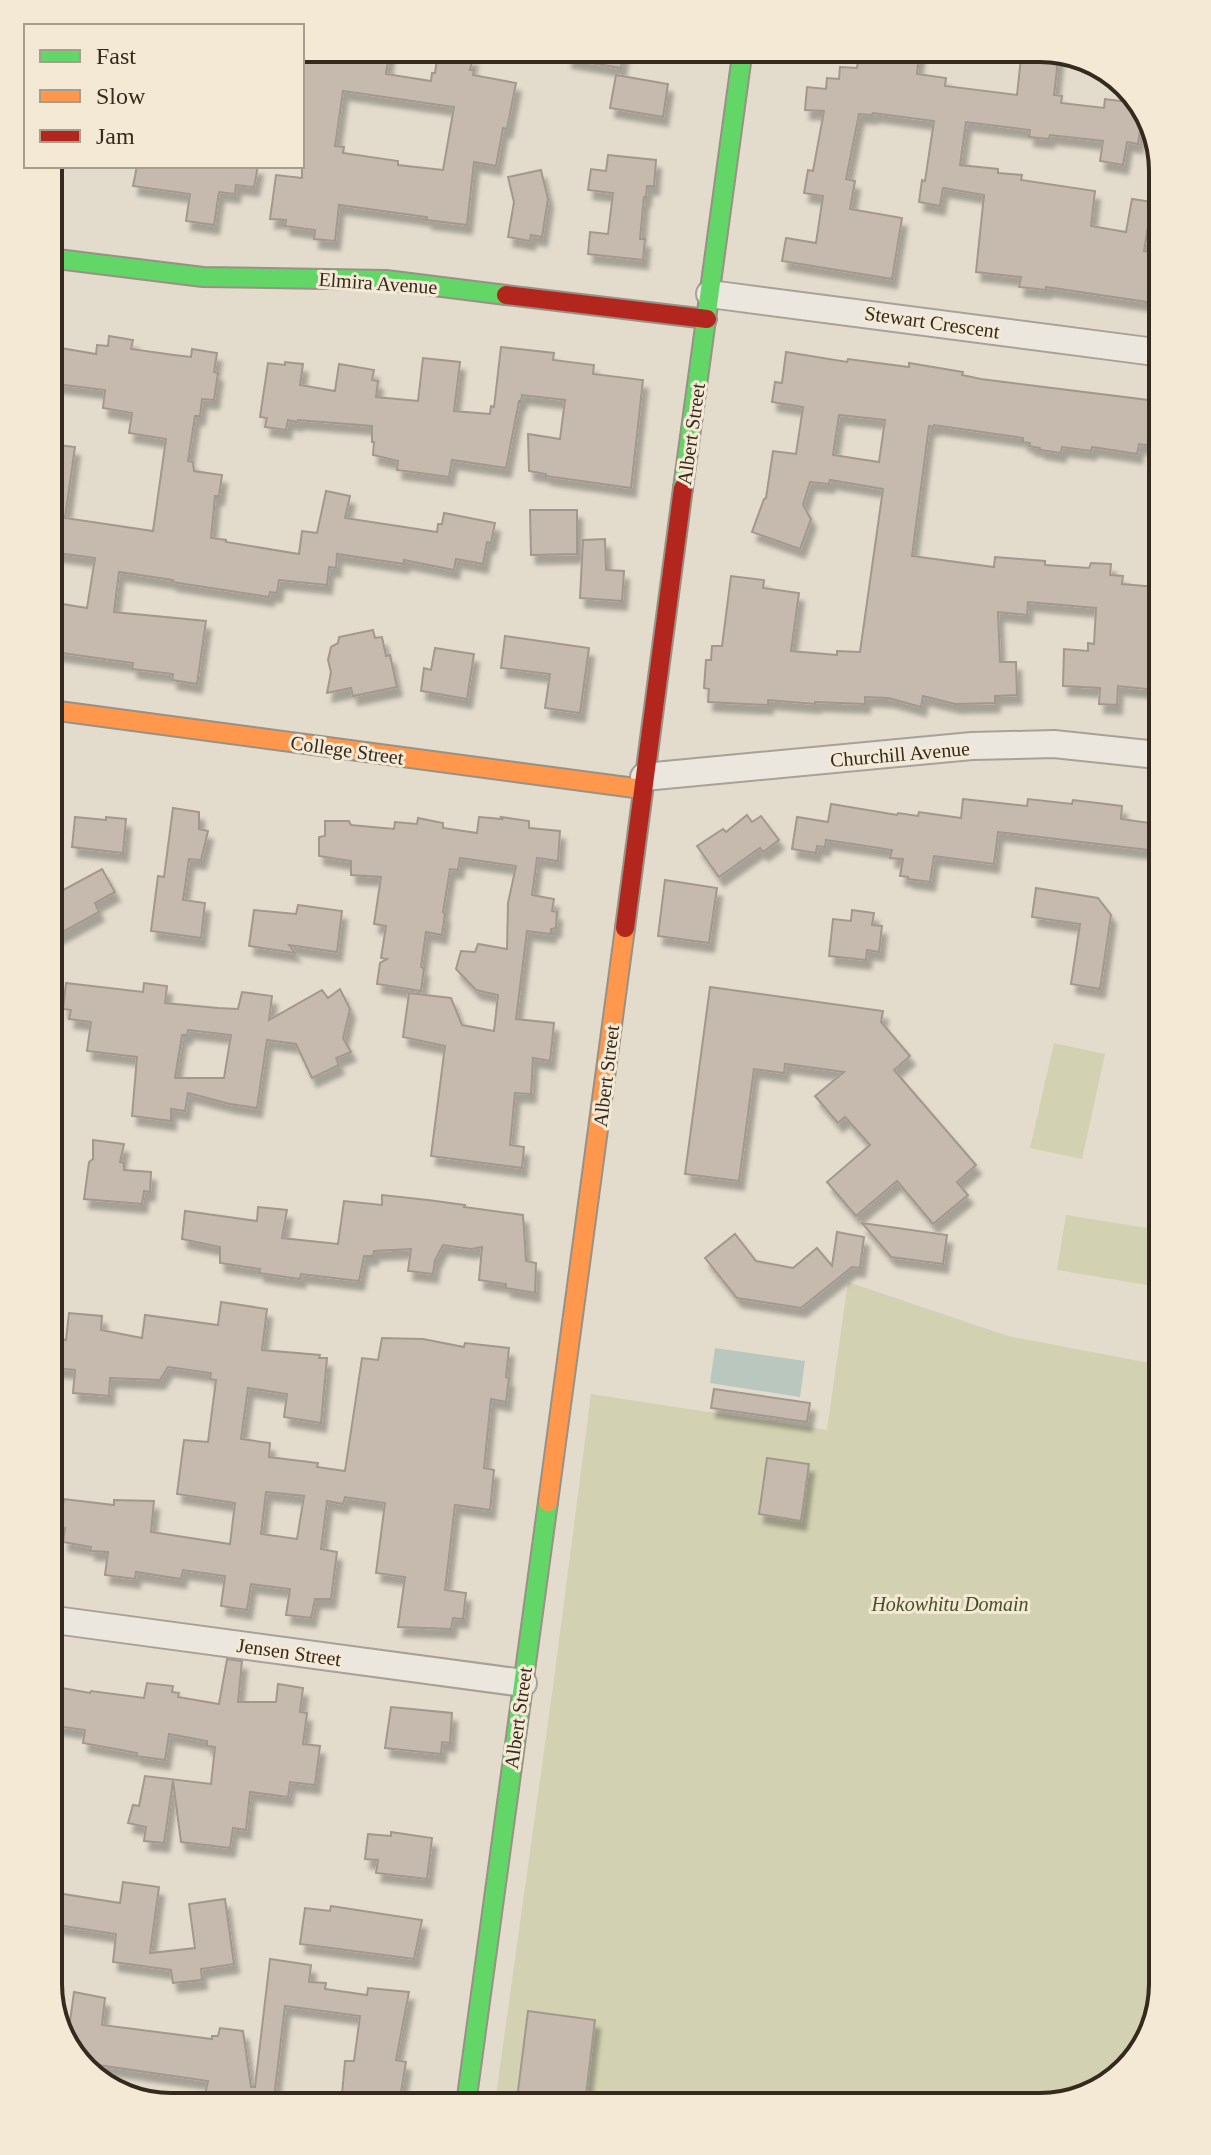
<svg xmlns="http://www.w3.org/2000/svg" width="1211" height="2155" font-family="Georgia,serif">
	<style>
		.green { fill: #d2d1b1 }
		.water { fill: #b9c7be }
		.building { fill: #c6baae; stroke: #a3988d; stroke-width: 2; fill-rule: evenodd; filter: url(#shadow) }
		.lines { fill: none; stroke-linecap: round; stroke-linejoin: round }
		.street-casing { stroke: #a8a197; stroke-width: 30 }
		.fast-casing { stroke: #989186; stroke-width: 22 }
		.slow-casing { stroke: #989186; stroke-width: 22 }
		.jam-casing { stroke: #989186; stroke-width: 22 }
		.street { stroke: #ebe7df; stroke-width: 26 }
		.fast { stroke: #63d668; stroke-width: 18 }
		.slow { stroke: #ff974d; stroke-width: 18 }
		.jam { stroke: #b3261e; stroke-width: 18 }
		.labels { text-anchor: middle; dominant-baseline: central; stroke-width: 6; stroke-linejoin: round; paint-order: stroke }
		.street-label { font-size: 20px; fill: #362a1f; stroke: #f3e9d4 }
		.park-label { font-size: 20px; font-style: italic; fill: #475128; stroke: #f3e9d4 }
		.rim { fill: none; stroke: #362a1f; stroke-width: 4 }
	</style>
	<defs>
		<filter id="shadow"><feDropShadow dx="5" dy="9" stdDeviation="2" flood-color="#0004"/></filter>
	</defs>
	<rect width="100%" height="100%" fill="#e3dccd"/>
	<g class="green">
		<polygon points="1054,1043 1105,1054 1082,1159 1030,1148"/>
		<polygon points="1066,1215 1159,1230 1159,1287 1057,1270"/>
		<polygon points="848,1282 1008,1336 1160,1365 1163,1992 1142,2053 1088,2097 495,2103 554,1679 591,1394 827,1430"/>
	</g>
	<polygon class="water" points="715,1348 805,1361 800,1397 710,1383"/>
	<g class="building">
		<path d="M350,48H390L386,74L431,81L432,73H435L438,52L473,57L470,70H474L473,75L516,83L507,129L503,128L496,166L474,162L467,225L427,220V217L339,205L335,241L314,239L315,230L285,226L286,220L270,219L276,175L302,178V56L348,62ZM343,91L454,107L443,170L398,165V161L343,153L344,147L335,146Z"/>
		<polygon points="568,48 624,48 621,68 567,59"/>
		<polygon points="860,48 920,48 917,74 946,78 945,86 1017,95 1022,48 1049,48 1059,52 1054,95 1062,96 1061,103 1104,108 1105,99 1137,103 1143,111 1138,144 1127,142 1123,165 1100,161 1103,141 1050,135 1049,139 1029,137 1030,130 966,122 960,165 998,169 998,173 1022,175 1021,180 1095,191 1091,226 1126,232 1132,199 1152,202 1144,251 1154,252 1154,303 1046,287 1046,290 1019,287 1021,277 976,272 984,195 943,188 940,206 919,202 922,180 925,181 934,121 873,113 872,115 859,114 846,179 855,181 850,209 902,218 892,279 782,261 786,238 816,243 823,196 804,193 808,170 813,171 824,111 805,110 807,87 826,89 827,78 839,79 840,67 857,68"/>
		<polygon points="616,75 668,84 663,117 610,108"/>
		<polygon points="608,155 656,160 654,186 647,186 646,197 644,197 640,239 645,239 643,260 588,254 590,232 608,234 613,193 588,190 591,169 606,171"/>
		<polygon points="137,166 258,166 254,187 236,185 235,194 219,192 214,225 186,221 190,194 133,186"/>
		<polygon points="541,170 548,199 542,237 531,235 530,241 508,237 514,202 508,177"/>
		<polygon points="109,336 133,340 131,349 174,355 191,357 192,349 217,353 214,372 218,373 214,400 202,399 200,416 195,416 188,461 193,462 194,471 222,475 219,496 215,496 211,538 226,540 226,542 299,554 302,531 317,533 326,491 350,496 345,518 437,532 438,524 442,524 444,513 495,523 491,543 487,542 483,564 456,559 454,570 404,560 404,564 337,554 336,568 329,567 327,585 279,580 277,593 270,592 269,597 172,582 173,580 119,572 114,612 206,621 197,684 172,680 173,674 132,669 133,663 55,652 62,604 87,608 95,558 50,552 50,444 75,447 65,518 153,531 166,439 129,433 132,413 103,408 105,390 49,383 49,346 96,354 97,345 108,346"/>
		<polygon points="501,347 554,353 553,360 594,365 593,374 643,380 631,488 546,476 546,474 529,471 528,434 560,439 565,400 522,395 521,401 519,401 506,468 452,460 449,477 397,470 398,461 373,455 374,442 372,442 372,426 298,420 297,422 288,420 286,430 265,427 267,418 260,417 268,363 285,365 285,362 303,364 300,385 335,391 339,364 374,370 372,380 378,381 376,397 418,401 423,358 460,362 454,411 490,414 491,406 494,407"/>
		<path d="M786,352L847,362L848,359L909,367V363L963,372L962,375L981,379L1148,400V404L1155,405L1154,446L1139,444L1137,454L1092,447L1091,451L1062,447L1061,453L1040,450V448L1029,446L1030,443L1023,442V438L934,425L933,427L929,426L912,556L994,567L995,557L1045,561V565L1089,568L1091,563L1111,564L1110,575L1123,576L1122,584L1156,587V690L1118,686L1117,705L1099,704L1100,688L1063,686L1064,649L1088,651V643L1094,644L1096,608L1028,602L1027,615L998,612L1000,662H1016L1017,695L995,696V703L955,704L923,696L921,707L888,698L865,697V704L815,702V704L768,700V705L708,702L709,689L704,688L706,660H711L712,646H722L731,576L764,580L763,588L799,593L791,651L837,655V651L860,652L883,489L830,480L829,484L810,482L803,505L811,519L800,549L752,532L764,499L766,498L773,451L796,454L803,407L772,402L775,382L782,383ZM839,415L885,420L879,462L833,455Z"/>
		<polygon points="530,510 577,510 577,554 531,555"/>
		<polygon points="605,539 606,570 624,571 622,601 580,598 583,540"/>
		<polygon points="373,630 375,638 382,637 386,656 390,655 397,687 353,696 351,688 327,693 331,672 328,660 331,647 338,643 339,637"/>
		<polygon points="505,636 589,648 580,713 545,708 550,674 501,668"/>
		<polygon points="435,648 474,654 467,699 421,691 424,668 431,670"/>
		<polygon points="963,799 1027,806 1028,799 1072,804 1073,800 1122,806 1121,819 1157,824 1157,851 998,832 994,864 934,856 930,882 908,879 908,877 900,876 903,859 890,858 892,850 826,840 825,847 817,846 816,853 792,849 797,817 828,822 831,804 897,815 898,813 918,816 919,812 961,818"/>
		<polygon points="173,808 199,812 199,829 208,831 201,860 189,859 183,900 205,903 201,938 151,931 158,876 164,877"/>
		<polygon points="747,815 752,822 761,816 779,840 763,852 760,848 719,877 697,846 723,829 726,832"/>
		<polygon points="75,817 106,820 106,817 126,819 123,853 72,847"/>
		<polygon points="479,817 502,819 501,817 529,821 529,828 560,831 558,861 537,858 532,895 554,899 552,911 557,912 556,928 551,929 551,934 527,931 516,1019 554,1023 550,1061 533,1058 531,1094 515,1093 510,1145 524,1147 522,1168 431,1156 445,1046 403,1037 409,993 451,998 462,1025 494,1031 498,995 476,990 456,969 461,951 475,952 478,944 507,949 508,903 516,866 460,858 458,870 450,869 443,912 445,914 442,935 426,932 421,967 424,968 421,991 377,984 380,963 387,959 381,958 386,926 374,924 381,877 351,875 351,861 319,856 319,837 325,836 325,821 349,821 351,825 394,829 395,822 417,824 418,818 443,823 443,828 477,833"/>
		<polygon points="102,869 115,892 95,903 99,912 52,938 52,896"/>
		<polygon points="665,880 717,888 709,943 658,936"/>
		<polygon points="1036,888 1098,898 1111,915 1100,989 1071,984 1080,924 1032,917"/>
		<polygon points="298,905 342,911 337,952 289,945 295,953 249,946 254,910 296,914"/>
		<polygon points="852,910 874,913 872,925 882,926 879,952 867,950 866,960 829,956 833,919 851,921"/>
		<path d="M66,983L143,992L144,983L167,986L165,1003L218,1008L238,1009L242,992L272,996L269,1020L322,990L328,998L340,989L350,1009L343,1038L351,1052L336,1058L339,1065L312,1078L296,1044L267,1040L257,1108L230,1104L188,1093L185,1111L171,1109V1121L132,1116L137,1057L87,1051L91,1022L69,1019L71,1010L63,1009ZM188,1030L231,1035L224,1078H175L182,1035H187Z"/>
		<polygon points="710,987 883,1011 881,1022 910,1056 894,1070 976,1165 957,1182 968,1195 933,1224 897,1181 856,1216 827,1182 870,1145 845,1117 838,1123 815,1096 844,1072 785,1064 784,1073 754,1069 739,1181 685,1174"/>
		<polygon points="93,1140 124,1144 120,1162 124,1163 124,1170 151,1172 150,1192 144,1191 142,1204 84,1199 89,1162 93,1159"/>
		<polygon points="382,1195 428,1200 465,1205 464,1207 523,1215 526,1261 536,1263 535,1293 506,1288 506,1284 479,1280 482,1247 471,1249 443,1245 435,1260 433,1274 408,1271 411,1249 374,1251 373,1256 364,1256 359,1281 301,1274 300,1279 259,1273 260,1269 220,1263 220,1247 182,1239 185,1211 257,1221 258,1207 287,1210 282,1238 338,1244 344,1201 382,1205"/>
		<polygon points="862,1223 947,1235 943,1264 891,1257"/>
		<polygon points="837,1232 864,1237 860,1268 852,1267 801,1308 737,1298 705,1258 735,1234 756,1261 793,1268 817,1248 832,1266"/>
		<path d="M221,1302L267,1309L262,1350L320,1355L319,1358H327L321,1423L284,1417L287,1394L248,1388L241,1439L270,1443L269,1457L318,1463L317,1467L345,1471L362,1358L378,1360L382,1338L423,1339L464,1347L465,1343L509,1348L506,1377L509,1378L506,1402L491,1399L484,1468L494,1470L490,1510L455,1505L445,1590L466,1593L463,1619L453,1618L451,1629L398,1627L405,1577L376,1573L385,1503L345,1497L343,1504L327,1501L321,1549L337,1552L331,1599H315L311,1618L286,1615L290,1589L251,1584L247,1610L221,1606L225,1576L183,1570L181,1579L136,1572L135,1579L105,1575L108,1552L90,1551L91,1547L63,1542L65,1528L55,1526V1511L62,1510L64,1499L114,1505V1500L154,1501L151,1532L230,1544L235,1503L177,1494L184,1440L208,1442L216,1380L210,1379L211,1373L168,1367L160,1380L110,1378L109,1396L73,1393L75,1370L54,1368V1338L66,1340L69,1313L102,1316L101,1330L142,1338L145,1315L218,1325ZM266,1492L304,1496L297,1539L261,1534Z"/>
		<polygon points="714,1389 810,1403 807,1422 711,1408"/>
		<polygon points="767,1458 809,1464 801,1521 759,1514"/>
		<polygon points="227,1659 242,1661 238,1702 276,1702 278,1684 303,1688 300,1712 307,1713 303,1744 320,1746 315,1785 290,1782 288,1797 250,1792 246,1830 233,1828 230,1848 181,1842 173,1781 164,1843 144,1841 146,1827 128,1823 133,1805 139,1806 145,1776 211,1784 215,1747 207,1746 207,1741 169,1734 165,1760 136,1756 137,1753 83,1743 85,1730 56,1726 56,1687 90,1693 91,1691 144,1698 147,1683 173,1686 172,1692 179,1693 178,1697 219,1704"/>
		<polygon points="391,1707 452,1713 450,1743 442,1742 441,1754 385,1748"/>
		<polygon points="391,1832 432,1838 427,1879 376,1873 378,1860 365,1859 368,1834 391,1836"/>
		<polygon points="123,1882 159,1887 150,1953 195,1948 189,1904 225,1899 234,1964 201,1969 202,1980 173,1983 171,1970 113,1962 116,1934 57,1925 57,1893 120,1903"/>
		<polygon points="331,1906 422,1920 414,1959 300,1944 305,1908 330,1911"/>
		<polygon points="270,1959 311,1965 309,1982 326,1983 325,1989 367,1995 368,1988 409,1992 396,2060 406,2062 399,2104 341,2105 345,2061 354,2061 360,2016 285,2006 273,2106 220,2106 203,2104 208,2081 97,2065 95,2078 67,2043 74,1992 105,1998 102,2025 212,2039 212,2036 218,2036 220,2028 243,2031 251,2087 255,2087"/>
		<polygon points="528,2011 595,2020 585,2103 549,2103 517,2099"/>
	</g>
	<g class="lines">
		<defs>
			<g id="street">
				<polyline points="710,294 1155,352"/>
				<polyline points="644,777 972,746 1054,744 1157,755"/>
				<polyline points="55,1620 523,1683"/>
			</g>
			<g id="fast">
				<polyline points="49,258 203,277 386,280 506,295"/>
				<polyline points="683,488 743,48"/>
				<polyline points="466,2104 548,1502"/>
			</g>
			<g id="slow">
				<polyline points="51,710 642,789"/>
				<polyline points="548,1502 625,928"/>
			</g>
			<g id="jam">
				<polyline points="506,295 707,319"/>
				<polyline points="625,928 683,488"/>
			</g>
		</defs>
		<use href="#street" class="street-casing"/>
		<use href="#fast" class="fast-casing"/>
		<use href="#slow" class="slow-casing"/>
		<use href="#jam" class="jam-casing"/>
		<use href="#street" class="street"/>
		<use href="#fast" class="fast"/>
		<use href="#slow" class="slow"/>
		<use href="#jam" class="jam"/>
	</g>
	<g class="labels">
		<g class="street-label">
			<text transform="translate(378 283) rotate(4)">Elmira Avenue</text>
			<text transform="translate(932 322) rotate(8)">Stewart Crescent</text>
			<text transform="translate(691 434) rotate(-82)">Albert Street</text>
			<text transform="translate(347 750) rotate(8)">College Street</text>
			<text transform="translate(900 754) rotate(-5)">Churchill Avenue</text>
			<text transform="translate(606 1076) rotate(-83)">Albert Street</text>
			<text transform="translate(289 1652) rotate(8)">Jensen Street</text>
			<text transform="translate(518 1718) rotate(-82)">Albert Street</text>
		</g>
		<g class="park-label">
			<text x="950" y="1604">Hokowhitu Domain</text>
		</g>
	</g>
	<path d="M0 0H1211V2155H0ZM171 62H1040A109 109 0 0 1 1149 171V1984A109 109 0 0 1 1040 2093H171A109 109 0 0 1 62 1984V171A109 109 0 0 1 171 62Z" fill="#f3e9d4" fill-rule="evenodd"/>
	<path class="rim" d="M171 62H1040A109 109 0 0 1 1149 171V1984A109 109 0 0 1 1040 2093H171A109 109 0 0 1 62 1984V171A109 109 0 0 1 171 62Z"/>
	<rect x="24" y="24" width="280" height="144" fill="#f3e9d4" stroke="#a79d8c" stroke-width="2"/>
	<rect x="40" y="50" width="40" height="12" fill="#63d668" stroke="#a79d8c" stroke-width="2"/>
	<text x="96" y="64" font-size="24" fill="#362a1f">Fast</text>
	<rect x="40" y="90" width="40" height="12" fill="#ff974d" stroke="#a79d8c" stroke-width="2"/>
	<text x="96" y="104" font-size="24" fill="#362a1f">Slow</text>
	<rect x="40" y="130" width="40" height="12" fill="#b3261e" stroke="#a79d8c" stroke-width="2"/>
	<text x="96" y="144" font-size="24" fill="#362a1f">Jam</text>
</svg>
